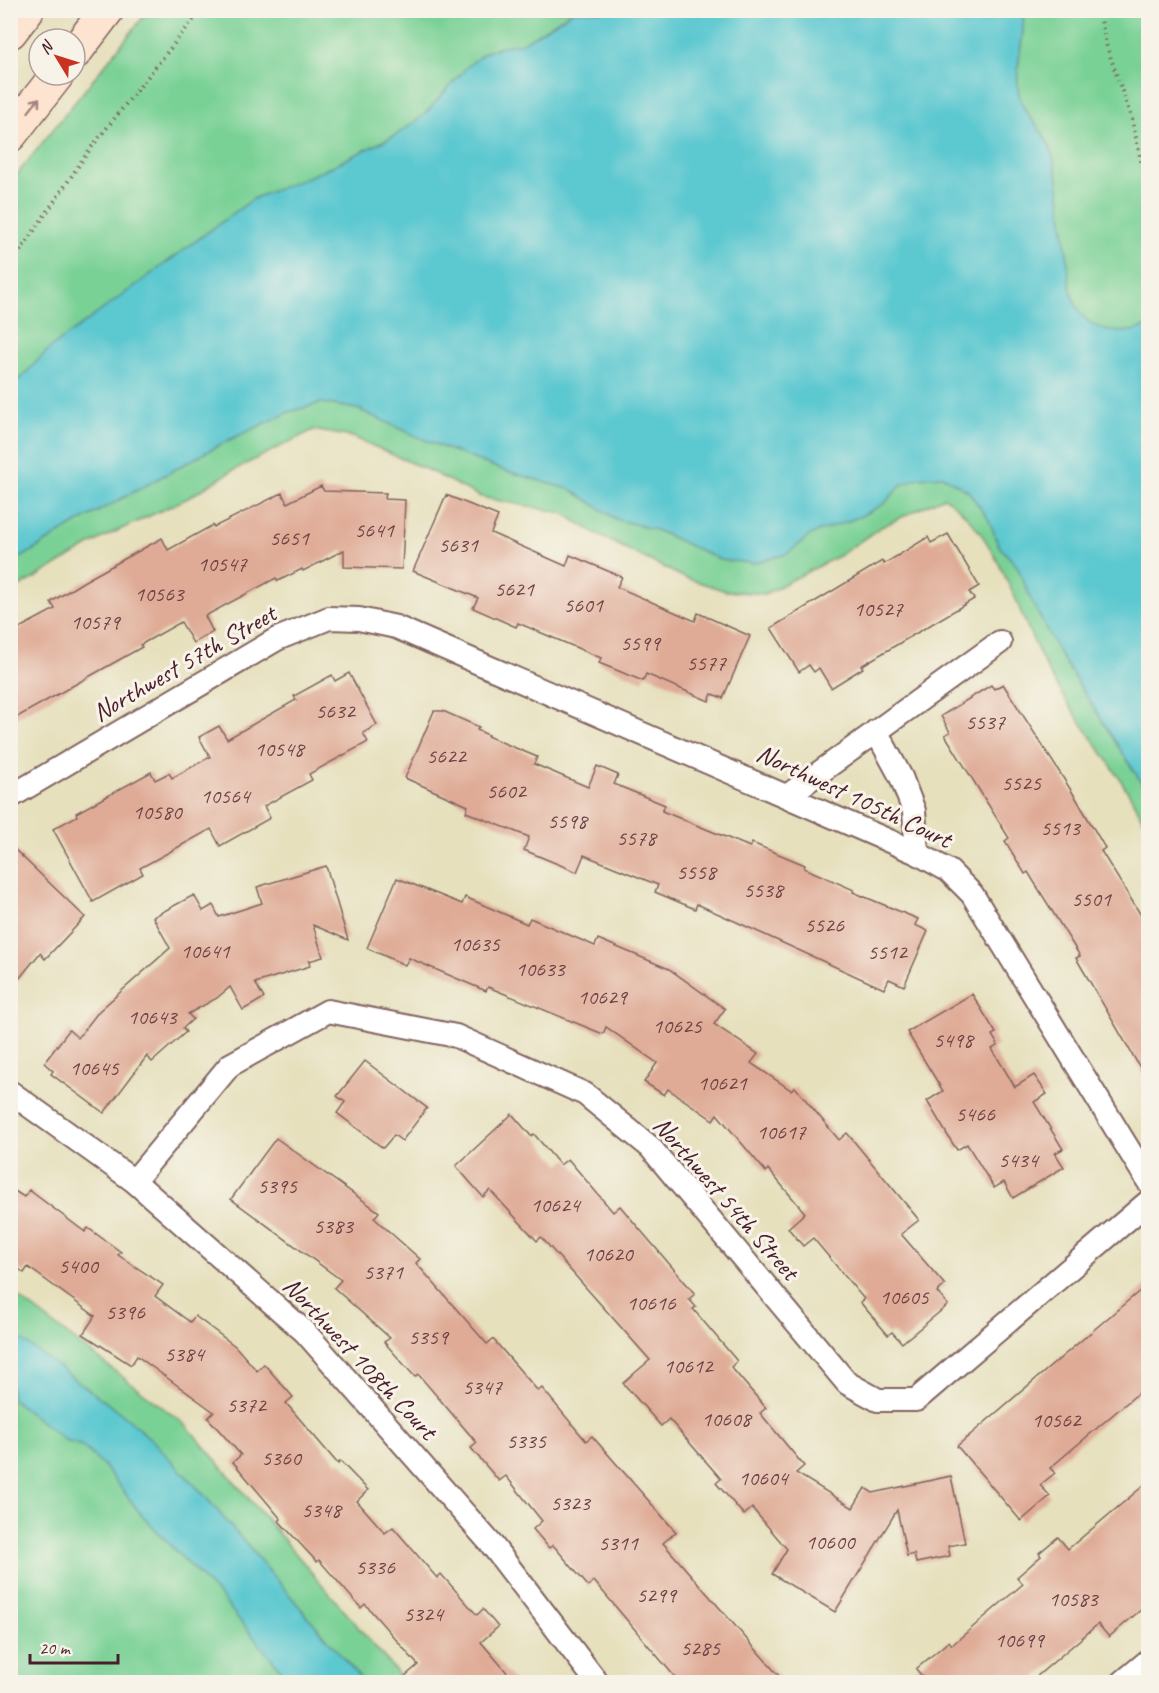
<svg xmlns="http://www.w3.org/2000/svg" width="1159" height="1693" font-family="Caveat,sans-serif">
	<style>
		.green { fill: #7ad196; stroke: #627860; stroke-width: 1.5 }
		.water { fill: #5bc8d0; stroke: #52747e; stroke-width: 1.5 }
		.building { fill: #dfab96 }
		.lines { fill: none; stroke-linecap: round; stroke-linejoin: round }
		.street-casing { stroke: #81635e; stroke-width: 26 }
		.secondary-casing { stroke: #81635e; stroke-width: 36 }
		.path { stroke: #81635e; stroke-width: 4; stroke-dasharray: 1.5 4.5; stroke-linecap: butt }
		.street { stroke: #fff; stroke-width: 22 }
		.secondary { stroke: #fde4d1; stroke-width: 33 }
		.oneway { stroke: #a4827e }
		.labels { text-anchor: middle; dominant-baseline: central; stroke-width: 6; stroke-linejoin: round; paint-order: stroke }
		.number-label { font-size: 22px; fill: #6f4246 }
		.street-label { font-size: 26px; fill: #4a1f2b; stroke: #f7f3e8 }
	</style>
	<rect width="100%" height="100%" fill="#f7f3e8"/>
	<filter id="ink" filterUnits="userSpaceOnUse"><feTurbulence type="fractalNoise" baseFrequency=".0167" numOctaves="2"/><feDisplacementMap in="SourceGraphic" scale="12" xChannelSelector="R" yChannelSelector="G"/><feConvolveMatrix kernelMatrix="1 2 1 2 8 2 1 2 1" color-interpolation-filters="sRGB"/></filter>
	<filter id="wash" filterUnits="userSpaceOnUse"><feTurbulence type="fractalNoise" baseFrequency=".008" numOctaves="4" result="noise"/><feDisplacementMap in="SourceGraphic" scale="24" xChannelSelector="R" yChannelSelector="G"/><feGaussianBlur stdDeviation="1.35" result="paint"/><feColorMatrix in="noise" values="0 0 0 0 0 0 0 0 0 0 0 0 0 0 0 0 0 1.4 0 .05"/><feComposite in="paint" operator="in"/></filter>
	<g filter="url(#wash)">
		<rect width="100%" height="100%" fill="#e6e0bd"/>
		<g class="green">
			<path d="M148,11H1148V831C1124,774 1081,729 1051,676C1017,617 1002,536 944,497L881,527L840,555L765,594L726,591L683,577L598,535L563,513L481,497L434,473L353,437L313,430L232,471L188,498L102,538L11,592V182Z"/>
			<polygon points="10,1291 187,1426 405,1682 11,1682"/>
		</g>
		<g class="water">
			<path d="M573,11H1023C1026,37 1015,61 1018,87C1020,116 1043,125 1051,150C1061,182 1062,220 1067,254C1069,271 1068,291 1077,307C1091,334 1124,336 1148,326V793L1062,658L1032,602L1017,566L999,546L989,520L968,491L943,476L918,478L901,485L884,504L859,517L812,534L787,554L754,563L721,560L656,530L616,519L572,490L502,470L427,441L358,409L321,403L289,412L227,441L77,523L11,564V388L49,349L253,199L320,172L396,135L423,116L467,67L484,53L503,46L523,43Z"/>
			<polygon points="11,1332 122,1414 153,1441 204,1495 364,1682 291,1682 223,1600 143,1517 105,1467 82,1446 65,1440 11,1398"/>
		</g>
		<g id="blocks">
			<g class="building">
				<polygon points="321,486 324,491 386,493 385,499 405,500 402,569 344,567 344,550 303,571 302,569 278,581 276,578 205,616 213,632 193,643 181,622 140,645 142,647 10,721 10,633 55,609 51,602 83,582 162,538 168,550 213,525 214,527 282,493 287,503"/>
				<polygon points="446,495 498,516 491,533 566,566 570,555 622,577 617,587 695,621 698,613 750,636 723,698 712,694 709,701 646,674 643,681 599,663 601,658 518,623 516,627 473,608 478,598 413,571"/>
				<polygon points="948,534 979,586 969,592 974,599 861,666 863,668 831,688 819,668 814,672 809,665 799,672 771,628 882,561 884,564 928,537 931,543"/>
				<polygon points="349,673 377,725 363,733 368,742 309,774 312,780 264,806 270,818 220,846 211,829 140,868 143,874 93,902 53,829 77,816 76,813 151,772 155,780 169,773 172,778 210,757 199,737 219,726 227,739 296,700 294,696 332,675 335,681"/>
				<polygon points="1003,684 1076,798 1105,848 1101,851 1149,928 1149,1083 1076,958 1080,956 1028,872 1025,874 1005,841 1009,838 945,735 950,732 941,716 991,685 994,689"/>
				<polygon points="434,711 443,711 479,727 477,730 488,735 487,736 537,757 534,764 588,787 597,766 618,775 614,784 665,805 662,811 750,847 752,843 805,865 804,868 854,890 853,892 918,919 915,925 928,931 904,986 889,979 884,989 697,904 695,909 655,892 658,885 584,855 577,872 524,850 529,837 466,812 468,806 405,778"/>
				<polygon points="10,845 85,917 45,959 40,953 10,990"/>
				<polygon points="326,866 348,940 313,925 323,957 309,961 310,966 255,983 264,998 243,1010 230,987 217,998 188,1014 193,1019 183,1028 186,1032 152,1062 147,1056 104,1113 51,1074 53,1071 44,1063 69,1030 78,1038 99,1011 170,948 153,917 194,895 203,911 213,905 219,917 262,903 257,887"/>
				<polygon points="397,878 462,904 465,897 527,924 530,918 595,946 598,939 669,969 725,1009 714,1024 758,1054 751,1063 791,1090 795,1087 839,1140 847,1133 919,1220 901,1234 945,1285 937,1292 948,1305 902,1343 892,1332 888,1335 860,1302 864,1299 813,1238 803,1246 788,1228 805,1213 768,1169 766,1172 717,1114 713,1120 668,1089 664,1095 644,1082 657,1063 606,1027 603,1034 488,987 486,991 409,958 405,965 367,948"/>
				<polygon points="972,994 996,1033 992,1035 998,1045 992,1049 1015,1087 1034,1075 1047,1094 1034,1102 1063,1149 1055,1153 1064,1167 1013,1198 1004,1182 994,1188 967,1144 957,1150 951,1141 927,1101 943,1091 907,1032"/>
				<polygon points="365,1061 427,1108 402,1141 394,1135 383,1148 337,1113 345,1102 337,1096"/>
				<polygon points="512,1114 531,1136 534,1134 560,1165 568,1159 613,1212 620,1206 695,1294 689,1299 696,1307 693,1309 737,1361 731,1367 766,1408 760,1413 804,1466 796,1473 853,1508 865,1488 873,1493 951,1476 965,1543 948,1546 950,1556 916,1563 914,1554 907,1556 897,1510 835,1612 772,1574 787,1549 752,1508 744,1515 716,1483 721,1479 669,1419 661,1426 623,1383 650,1360 541,1237 537,1241 490,1190 483,1197 456,1166"/>
				<polygon points="276,1138 379,1212 374,1218 420,1259 416,1263 487,1344 493,1339 538,1391 542,1388 586,1441 592,1436 676,1532 663,1543 785,1683 680,1683 594,1581 588,1586 553,1545 549,1548 533,1529 542,1521 506,1476 499,1481 471,1448 477,1443 418,1374 415,1377 384,1342 390,1338 334,1288 341,1280 231,1199"/>
				<polygon points="10,1188 24,1197 29,1190 85,1232 88,1228 121,1252 118,1255 163,1285 155,1296 190,1322 195,1316 235,1346 257,1371 264,1364 293,1397 286,1403 338,1464 340,1461 368,1490 357,1501 385,1533 393,1527 437,1578 441,1574 477,1615 483,1609 498,1627 481,1642 516,1683 397,1683 418,1665 365,1604 361,1608 319,1560 317,1562 279,1521 281,1519 233,1462 241,1455 208,1418 214,1412 137,1356 131,1365 83,1334 95,1316 28,1267 24,1273 10,1262"/>
				<polygon points="1149,1283 1149,1384 1050,1468 1055,1473 1040,1485 1050,1496 1021,1521 957,1446"/>
				<polygon points="1149,1481 1149,1603 1109,1637 1098,1624 1029,1683 928,1683 916,1669 949,1641 952,1645 1023,1584 1017,1577 1041,1556 1039,1553 1058,1537 1068,1549"/>
			</g>
		</g>
	</g>
	<g filter="url(#ink)">
		<use href="#blocks" fill-opacity="0" stroke="#81635e" stroke-width="1.5"/>
		<g class="lines">
			<defs>
				<g id="street">
					<polyline points="876,731 901,777 914,811 917,853"/>
					<polyline points="787,796 1000,642"/>
					<polyline points="10,797 277,639 329,618 359,619 396,627 917,853 949,871 972,894 1148,1181"/>
					<polyline points="10,1092 134,1181 305,1332 492,1545 597,1682"/>
					<polyline points="134,1181 230,1065 328,1011 456,1036 585,1094 650,1147 847,1383 878,1400 916,1400 1148,1202"/>
					<polyline points="1123,1682 1148,1661"/>
				</g>
				<g id="secondary">
					<polyline points="10,32 27,10"/>
					<polyline points="75,52 107,10"/>
					<polyline points="10,135 57,75"/>
				</g>
			</defs>
			<use href="#street" class="street-casing"/>
			<use href="#secondary" class="secondary-casing"/>
			<g class="path">
				<polyline points="1099,10 1106,44 1132,120 1148,192"/>
				<polyline points="10,266 90,149 201,10"/>
			</g>
			<use href="#street" class="street"/>
			<use href="#secondary" class="secondary"/>
		</g>
		<defs><path id="oneway-shaft" d="M-6 0H5M1.5-3L5.5 0L1.5 3" fill="none" stroke-width="1.6" stroke-linecap="round" stroke-linejoin="round" transform="scale(1.5)"/></defs>
		<use class="oneway" href="#oneway-shaft" transform="translate(34 105) rotate(-52)"/>
	</g>
	<g class="labels">
		<g class="number-label">
			<text x="374" y="530">5641</text>
			<text x="289" y="538">5651</text>
			<text x="458" y="545">5631</text>
			<text x="222" y="564">10547</text>
			<text x="514" y="589">5621</text>
			<text x="159" y="594">10563</text>
			<text x="583" y="605">5601</text>
			<text x="878" y="609">10527</text>
			<text x="95" y="622">10579</text>
			<text x="640" y="643">5599</text>
			<text x="706" y="663">5577</text>
			<text x="335" y="711">5632</text>
			<text x="985" y="722">5537</text>
			<text x="279" y="749">10548</text>
			<text x="446" y="756">5622</text>
			<text x="1021" y="783">5525</text>
			<text x="506" y="791">5602</text>
			<text x="225" y="796">10564</text>
			<text x="157" y="812">10580</text>
			<text x="567" y="821">5598</text>
			<text x="1060" y="828">5513</text>
			<text x="636" y="838">5578</text>
			<text x="696" y="872">5558</text>
			<text x="763" y="890">5538</text>
			<text x="1091" y="899">5501</text>
			<text x="824" y="925">5526</text>
			<text x="475" y="944">10635</text>
			<text x="205" y="951">10641</text>
			<text x="887" y="952">5512</text>
			<text x="540" y="969">10633</text>
			<text x="602" y="997">10629</text>
			<text x="152" y="1017">10643</text>
			<text x="677" y="1026">10625</text>
			<text x="953" y="1040">5498</text>
			<text x="94" y="1068">10645</text>
			<text x="722" y="1083">10621</text>
			<text x="975" y="1114">5466</text>
			<text x="781" y="1132">10617</text>
			<text x="1018" y="1160">5434</text>
			<text x="277" y="1186">5395</text>
			<text x="555" y="1205">10624</text>
			<text x="333" y="1226">5383</text>
			<text x="608" y="1254">10620</text>
			<text x="78" y="1266">5400</text>
			<text x="383" y="1272">5371</text>
			<text x="904" y="1297">10605</text>
			<text x="651" y="1303">10616</text>
			<text x="125" y="1312">5396</text>
			<text x="428" y="1337">5359</text>
			<text x="184" y="1354">5384</text>
			<text x="688" y="1366">10612</text>
			<text x="482" y="1387">5347</text>
			<text x="246" y="1405">5372</text>
			<text x="726" y="1419">10608</text>
			<text x="1056" y="1420">10562</text>
			<text x="526" y="1441">5335</text>
			<text x="281" y="1458">5360</text>
			<text x="763" y="1478">10604</text>
			<text x="570" y="1503">5323</text>
			<text x="321" y="1510">5348</text>
			<text x="830" y="1542">10600</text>
			<text x="618" y="1543">5311</text>
			<text x="375" y="1567">5336</text>
			<text x="656" y="1595">5299</text>
			<text x="1073" y="1599">10583</text>
			<text x="423" y="1614">5324</text>
			<text x="1019" y="1640">10699</text>
			<text x="700" y="1648">5285</text>
		</g>
		<g class="street-label">
			<text transform="translate(184 663) rotate(-30)">Northwest 57th Street</text>
			<text transform="translate(854 796) rotate(25)">Northwest 105th Court</text>
			<text transform="translate(726 1198) rotate(49)">Northwest 54th Street</text>
			<text transform="translate(360 1358) rotate(47)">Northwest 108th Court</text>
		</g>
	</g>
	<rect width="1159" height="1693" fill="none" stroke="#f7f3e8" stroke-width="36"/>
	<g transform="translate(57 57) rotate(308)"><circle r="28" fill="#f7f3e8" stroke="#b29e9c" stroke-width="1.5"/>
	<path d="M0-4.5L10 22L0 15L-10 22Z" fill="#c8321e"/>
	<text y="-9" font-size="16" font-weight="bold" text-anchor="middle" fill="#4a1f2b">N</text>
	</g>
	<path d="M30 1654v9h88v-9" fill="none" stroke="#4a1f2b" stroke-width="3"/>
	<text x="39" y="1654" font-size="18" fill="#4a1f2b" stroke="#f7f3e8" stroke-width="4.5" paint-order="stroke">20 m</text>
</svg>
